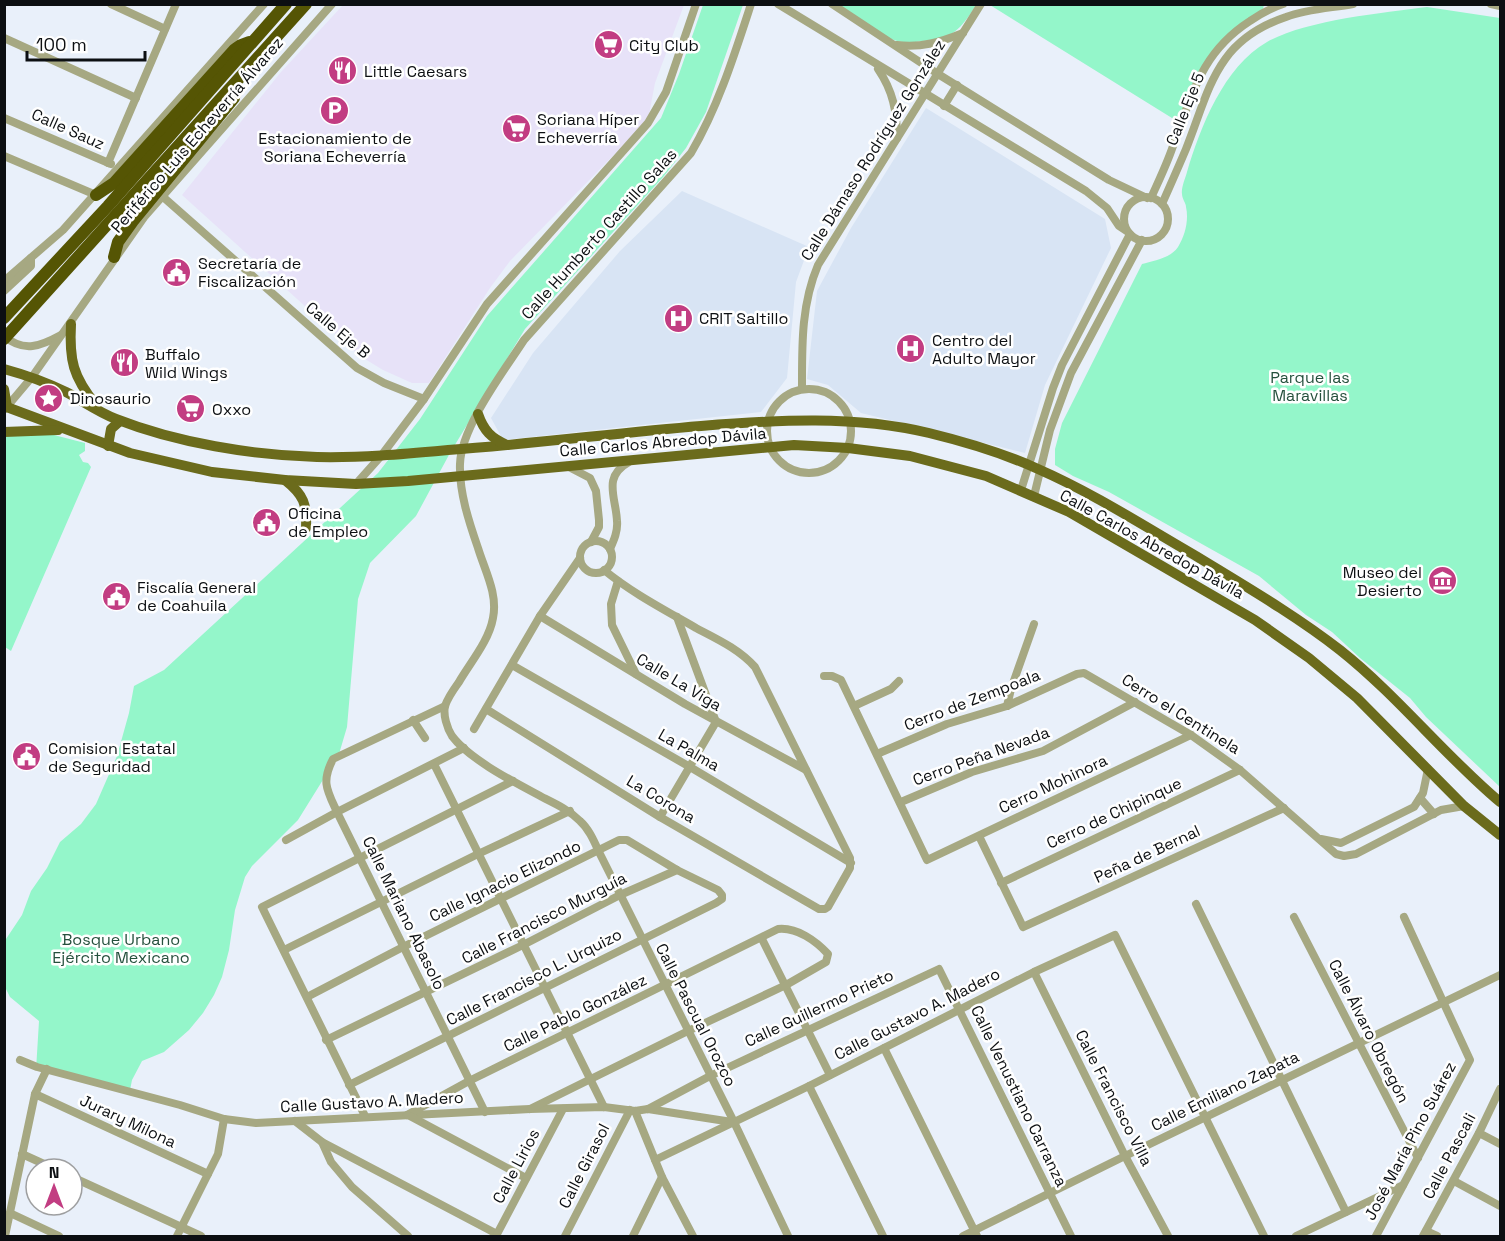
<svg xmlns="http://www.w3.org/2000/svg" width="1505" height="1241" font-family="'Space Grotesk',sans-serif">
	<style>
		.commercial { fill: #e7e2f8 }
		.built { fill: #d8e4f4 }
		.green { fill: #94f6ca }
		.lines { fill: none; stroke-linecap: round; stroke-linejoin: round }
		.minor { stroke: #a6a882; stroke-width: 8 }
		.major { stroke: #6b6b1c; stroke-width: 10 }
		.highway { stroke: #555504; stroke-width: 12 }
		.labels { text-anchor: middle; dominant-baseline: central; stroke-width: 5; stroke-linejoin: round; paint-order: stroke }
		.poi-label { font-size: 16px; fill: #0c0f12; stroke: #fff; text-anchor: start }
		.street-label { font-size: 16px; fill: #0c0f12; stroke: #fff }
		.park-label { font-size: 16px; fill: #25503d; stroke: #fff }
	</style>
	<rect width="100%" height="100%" fill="#e9f0fa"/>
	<polygon class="commercial" points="343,5 684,5 655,83 648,120 510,261 490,288 429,383 412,383 383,370 360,356 182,195 281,72"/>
	<g class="built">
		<polygon points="926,108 1105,219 1111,248 1045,385 1025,453 861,413 828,385 807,379 817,291 851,228"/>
		<polygon points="682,191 809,247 796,282 787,378 761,412 503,440 491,418 533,353 620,251"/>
	</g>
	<g class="green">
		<polygon points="703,5 743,5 706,112 686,148 664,176 525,329 450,453 416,516 370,563 358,599 347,727 339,754 298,820 252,866 245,877 235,910 229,950 222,977 214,995 203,1013 189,1030 164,1052 142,1061 132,1080 130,1090 36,1070 39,1021 10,997 5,987 4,942 22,915 31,891 47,868 60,842 81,824 96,804 117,756 129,713 134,686 164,670 378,473 420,419 487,316 661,118 679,74"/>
		<path d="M834,5H976C961,29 952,40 922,41C916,42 909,43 903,42C882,40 853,16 834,5Z"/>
		<polygon points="990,5 991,4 1264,5 1263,9 1219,44 1180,123"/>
		<path d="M1427,7L1500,18V787L1426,717L1410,698L1360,658L1332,632L1306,615L1259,576L1109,492L1073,476L1055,465V449L1062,423L1142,264C1153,261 1171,258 1178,247C1185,236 1189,220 1186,207C1186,203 1182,199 1182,194C1181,188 1185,179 1187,172C1200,128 1224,66 1267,42C1306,20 1382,13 1427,7Z"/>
		<polygon points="5,434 54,435 85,443 85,451 79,455 83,462 88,463 91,467 11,651 5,647"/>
	</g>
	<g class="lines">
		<g class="minor">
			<polyline points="111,4 165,29"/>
			<path d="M751,4C734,56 718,107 691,153L524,340C504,371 461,427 460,464C459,492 469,522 478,548C485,571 498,594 493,618C489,641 470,663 459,682C454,689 448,697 445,706C443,715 447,728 452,736C470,760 516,783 542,797C556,804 569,810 580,821C589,829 594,841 599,852L734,1122L788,1236"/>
			<polyline points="778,4 1086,191 1107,208 1119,226 1128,232"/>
			<polyline points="832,4 938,74 1109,180 1147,198"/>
			<polyline points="1491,4 1500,6"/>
			<polyline points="4,38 136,98"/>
			<path d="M897,45C921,48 941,42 963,33"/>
			<path d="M878,69C893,91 897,111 897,138"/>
			<polyline points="944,106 957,85"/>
			<polyline points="4,118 111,164"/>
			<polyline points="4,156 96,195"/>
			<polyline points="108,163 176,4"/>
			<polyline points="162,196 357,368 384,383 424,399"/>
			<circle cx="1146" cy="219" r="22"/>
			<path d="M1151,198C1159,180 1168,162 1174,143C1193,92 1202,52 1250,21C1260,14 1271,8 1283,4"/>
			<path d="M1162,204C1170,186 1178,168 1186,149C1210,89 1215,41 1286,17C1307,9 1331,8 1353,4"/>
			<polyline points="4,281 63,230 264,4"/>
			<polyline points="4,291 31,266 31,258"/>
			<path d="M4,336C24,353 41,346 61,335"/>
			<circle cx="809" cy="431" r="42"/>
			<path d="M802,389C802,346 801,305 818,265L981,4"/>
			<polyline points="5,409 32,377 145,216 332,4"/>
			<polyline points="567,466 590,478 596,491 599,520 599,527 591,542"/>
			<polyline points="356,484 381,456 424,399 487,304 648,123 666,92 696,4"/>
			<polyline points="1021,490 1053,388 1062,365 1130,234"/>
			<polyline points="1034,496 1050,430 1071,373 1142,240"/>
			<circle cx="596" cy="557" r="16"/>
			<path d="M610,549C614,540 618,531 617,521C616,497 602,477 629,462"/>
			<polyline points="618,581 611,604 612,625 636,674"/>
			<polyline points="540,616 685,704 806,770"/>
			<polyline points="512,665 690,767 851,863"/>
			<polyline points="824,676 832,676 841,680 927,860 1191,735"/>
			<path d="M445,706L333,759C321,782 327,790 337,812L485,1112"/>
			<polyline points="854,706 891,689 899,681"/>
			<polyline points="1007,706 1011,689 1034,624"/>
			<path d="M486,709L660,817L819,909H825L828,907L850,868V858L755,667C739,649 717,639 696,628C665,610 632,593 604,570"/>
			<polyline points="413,720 425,738"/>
			<polyline points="474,729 540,616 580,558"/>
			<polyline points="877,754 947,724 1007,706 1077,674 1084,673 1191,735 1240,770 1336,854 1344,856 1356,854 1441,810 1464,806"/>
			<polyline points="434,764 604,1107"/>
			<polyline points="1420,798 1434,814"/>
			<polyline points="901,802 972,772 1043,751 1135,702"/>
			<polyline points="660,817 716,722 677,617"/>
			<polyline points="979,836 1023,927 1284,808"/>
			<polyline points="1321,839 1341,843 1414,807 1423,793 1428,769"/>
			<polyline points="286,840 337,812 464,748"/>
			<polyline points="1001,883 1240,770"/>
			<polyline points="1196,904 1346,1212"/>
			<polyline points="1294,917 1418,1158"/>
			<polyline points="762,939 830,1075"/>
			<polyline points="284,950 478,854 570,811"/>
			<polyline points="1034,972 1125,1156 1168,1236"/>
			<polyline points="307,997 403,947 619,840 627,840 677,870 718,890 722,895 722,899 716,903 349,1085"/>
			<polyline points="326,1040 523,945 620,895 677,870"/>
			<polyline points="884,1048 977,1236"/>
			<polyline points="20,1060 37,1067 180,1105 224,1119 256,1123 530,1109 604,1107 635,1111 648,1109 732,1122"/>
			<polyline points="809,1086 883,1236"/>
			<polyline points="35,1094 208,1174"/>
			<polyline points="648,1109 710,1076 939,969 1071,1236"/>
			<polyline points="635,1111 662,1177 693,1236"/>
			<path d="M407,1115L469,1081L778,929C797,927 816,941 828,954L826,962L786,985L688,1031L530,1109"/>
			<polyline points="408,1115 526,1178"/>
			<polyline points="365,1116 262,907 513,781"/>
			<polyline points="295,1121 322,1142 331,1162 352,1187 408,1236"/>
			<polyline points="1479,1133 1500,1144"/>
			<polyline points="322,1142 497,1234"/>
			<polyline points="22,1154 55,1169"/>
			<polyline points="655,1160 809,1086 1034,972 1115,935 1264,1236"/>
			<polyline points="72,1177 201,1236"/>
			<polyline points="1454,1181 1500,1206"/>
			<polyline points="10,1213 59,1236"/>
			<polyline points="1426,1231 1437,1236"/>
			<polyline points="5,1236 35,1094 47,1069"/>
			<polyline points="177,1236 218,1154 224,1119"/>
			<polyline points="496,1236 563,1109"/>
			<polyline points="565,1236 630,1110"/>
			<polyline points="633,1236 662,1177"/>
			<polyline points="963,1236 1125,1156 1500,975"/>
			<polyline points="1296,1236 1403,1185"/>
			<polyline points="1376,1236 1470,1060 1404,917"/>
			<polyline points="1423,1236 1479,1133 1500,1089"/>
		</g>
		<g class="major">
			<path d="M71,324C69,360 73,377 96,405"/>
			<path d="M4,369C26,375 46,382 66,392C83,401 98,412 116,419C177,443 252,455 317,457C361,458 404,454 448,450C532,444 616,433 701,426C777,420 854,415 929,433C966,442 1003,453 1038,469C1093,493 1144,526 1196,556C1245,586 1295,615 1340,650C1398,696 1444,755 1500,802"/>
			<polyline points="4,389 7,407"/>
			<polyline points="4,406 130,453 212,472 285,480 356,484 408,481 794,445 848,448 910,456 986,476 1069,512 1255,620 1309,658 1357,698 1464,806 1500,835"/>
			<path d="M478,414C484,431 491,438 507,445"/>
			<polyline points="4,432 58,430"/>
			<polyline points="108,446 111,429 120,421"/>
			<path d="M285,480C304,495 307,504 306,528"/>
		</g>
		<g class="highway">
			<polyline points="96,195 114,183 234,50 241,45 249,42"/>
			<polyline points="114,257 118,242 133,221 234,98 236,83"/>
			<polyline points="4,318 108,206 286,4"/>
			<polyline points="4,339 306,4"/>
		</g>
	</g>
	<defs>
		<symbol id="supermarket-disc" viewBox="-11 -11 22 22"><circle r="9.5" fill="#c23d82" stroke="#fff"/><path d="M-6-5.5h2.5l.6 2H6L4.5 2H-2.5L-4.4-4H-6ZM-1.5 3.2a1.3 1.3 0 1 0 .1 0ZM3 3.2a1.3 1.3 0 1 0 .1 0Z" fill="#fff"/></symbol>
		<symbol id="restaurant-disc" viewBox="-11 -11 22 22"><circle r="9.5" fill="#c23d82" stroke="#fff"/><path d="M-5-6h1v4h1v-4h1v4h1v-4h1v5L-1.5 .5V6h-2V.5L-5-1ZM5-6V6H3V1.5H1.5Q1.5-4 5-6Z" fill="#fff"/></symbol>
		<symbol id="parking-disc" viewBox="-11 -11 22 22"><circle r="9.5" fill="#c23d82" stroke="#fff"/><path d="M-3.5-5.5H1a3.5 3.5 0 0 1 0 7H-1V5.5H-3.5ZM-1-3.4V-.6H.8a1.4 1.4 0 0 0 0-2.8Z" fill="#fff"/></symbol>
		<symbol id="civic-disc" viewBox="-11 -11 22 22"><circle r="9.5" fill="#c23d82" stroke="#fff"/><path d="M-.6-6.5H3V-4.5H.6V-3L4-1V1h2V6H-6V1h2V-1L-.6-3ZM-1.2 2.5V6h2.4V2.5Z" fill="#fff"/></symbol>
		<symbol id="hospital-disc" viewBox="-11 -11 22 22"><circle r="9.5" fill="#c23d82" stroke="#fff"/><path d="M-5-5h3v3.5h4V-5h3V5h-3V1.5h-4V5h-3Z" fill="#fff"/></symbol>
		<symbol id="sight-disc" viewBox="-11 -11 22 22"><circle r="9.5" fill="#c23d82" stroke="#fff"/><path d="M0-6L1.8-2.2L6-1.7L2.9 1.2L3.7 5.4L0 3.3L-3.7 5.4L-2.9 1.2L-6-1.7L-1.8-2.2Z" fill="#fff"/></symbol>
		<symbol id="museum-disc" viewBox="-11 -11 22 22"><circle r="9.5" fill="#c23d82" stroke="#fff"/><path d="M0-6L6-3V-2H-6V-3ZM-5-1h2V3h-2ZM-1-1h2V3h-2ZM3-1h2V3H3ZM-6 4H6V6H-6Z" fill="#fff"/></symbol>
	</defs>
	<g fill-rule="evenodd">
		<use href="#supermarket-disc" x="592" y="28" width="33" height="33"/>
		<use href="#restaurant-disc" x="326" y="54" width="33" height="33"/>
		<use href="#parking-disc" x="318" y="94" width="33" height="33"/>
		<use href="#supermarket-disc" x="500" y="112" width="33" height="33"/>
		<use href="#civic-disc" x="160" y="256" width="33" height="33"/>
		<use href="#hospital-disc" x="662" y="302" width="33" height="33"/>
		<use href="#hospital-disc" x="894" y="332" width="33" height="33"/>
		<use href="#restaurant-disc" x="108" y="346" width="33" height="33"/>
		<use href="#sight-disc" x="32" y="382" width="33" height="33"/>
		<use href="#supermarket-disc" x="174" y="392" width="33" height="33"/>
		<use href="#civic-disc" x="250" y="506" width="33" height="33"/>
		<use href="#museum-disc" x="1426" y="564" width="33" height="33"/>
		<use href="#civic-disc" x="100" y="580" width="33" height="33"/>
		<use href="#civic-disc" x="10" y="740" width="33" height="33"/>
	</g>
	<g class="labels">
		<g class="poi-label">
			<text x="629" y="45">City Club</text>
			<text x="364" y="71">Little Caesars</text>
			<text x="537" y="119">Soriana Híper<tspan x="537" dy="18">Echeverría</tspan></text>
			<text x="335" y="138" text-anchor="middle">Estacionamiento de<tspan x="335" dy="18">Soriana Echeverría</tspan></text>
			<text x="198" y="263">Secretaría de<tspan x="198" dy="18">Fiscalización</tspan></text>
			<text x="699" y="318">CRIT Saltillo</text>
			<text x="932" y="340">Centro del<tspan x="932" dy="18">Adulto Mayor</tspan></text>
			<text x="145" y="354">Buffalo<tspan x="145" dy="18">Wild Wings</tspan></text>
			<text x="70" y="398">Dinosaurio</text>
			<text x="212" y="409">Oxxo</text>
			<text x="288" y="513">Oficina<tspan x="288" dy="18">de Empleo</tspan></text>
			<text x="1422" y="572" text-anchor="end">Museo del<tspan x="1422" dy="18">Desierto</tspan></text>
			<text x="137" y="587">Fiscalía General<tspan x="137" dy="18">de Coahuila</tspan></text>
			<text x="48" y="748">Comision Estatal<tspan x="48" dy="18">de Seguridad</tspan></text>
		</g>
		<g class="street-label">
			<text transform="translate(1185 109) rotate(-68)">Calle Eje 5</text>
			<text transform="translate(68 129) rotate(24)">Calle Sauz</text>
			<text transform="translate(197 135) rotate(-49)">Periférico Luis Echeverría Álvarez</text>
			<text transform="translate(873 150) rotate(-58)">Calle Dámaso Rodríguez González</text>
			<text transform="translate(599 234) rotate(-48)">Calle Humberto Castillo Salas</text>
			<text transform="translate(338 330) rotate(40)">Calle Eje B</text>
			<text transform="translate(663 442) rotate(-5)">Calle Carlos Abredop Dávila</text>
			<text transform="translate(1152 544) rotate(29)">Calle Carlos Abredop Dávila</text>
			<text transform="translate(679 682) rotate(31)">Calle La Viga</text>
			<text transform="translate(972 700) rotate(-21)">Cerro de Zempoala</text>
			<text transform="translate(1181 714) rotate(32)">Cerro el Centinela</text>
			<text transform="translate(689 750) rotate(30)">La Palma</text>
			<text transform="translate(981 756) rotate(-20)">Cerro Peña Nevada</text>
			<text transform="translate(1053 784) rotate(-25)">Cerro Mohinora</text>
			<text transform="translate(661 799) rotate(31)">La Corona</text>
			<text transform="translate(1114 813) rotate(-25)">Cerro de Chipinque</text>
			<text transform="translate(1147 854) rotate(-25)">Peña de Bernal</text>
			<text transform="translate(505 881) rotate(-26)">Calle Ignacio Elizondo</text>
			<text transform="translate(404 913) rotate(64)">Calle Mariano Abasolo</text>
			<text transform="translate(544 918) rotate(-27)">Calle Francisco Murguía</text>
			<text transform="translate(534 977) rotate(-27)">Calle Francisco L. Urquizo</text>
			<text transform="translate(819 1008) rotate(-25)">Calle Guillermo Prieto</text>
			<text transform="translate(575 1013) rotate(-26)">Calle Pablo González</text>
			<text transform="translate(917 1014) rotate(-27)">Calle Gustavo A. Madero</text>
			<text transform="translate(696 1015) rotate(63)">Calle Pascual Orozco</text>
			<text transform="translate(1369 1031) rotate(63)">Calle Álvaro Obregón</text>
			<text transform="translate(1225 1091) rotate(-26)">Calle Emiliano Zapata</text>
			<text transform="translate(1019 1096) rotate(64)">Calle Venustiano Carranza</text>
			<text transform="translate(1114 1098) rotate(63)">Calle Francisco Villa</text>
			<text transform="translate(372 1102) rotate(-3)">Calle Gustavo A. Madero</text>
			<text transform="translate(128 1121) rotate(25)">Jurary Milona</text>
			<text transform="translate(1410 1141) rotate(-62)">José María Pino Suárez</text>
			<text transform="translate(1449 1156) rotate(-62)">Calle Pascali</text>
			<text transform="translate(516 1166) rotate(-62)">Calle Lirios</text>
			<text transform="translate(584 1166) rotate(-63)">Calle Girasol</text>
		</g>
		<g class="park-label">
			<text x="1310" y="377">Parque las<tspan x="1310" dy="18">Maravillas</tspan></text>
			<text x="121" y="939">Bosque Urbano<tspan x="121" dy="18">Ejército Mexicano</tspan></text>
		</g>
	</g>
	<rect width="1505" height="1241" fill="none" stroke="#0c0f12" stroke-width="12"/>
	<g transform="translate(54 1187)"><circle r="28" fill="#ffffff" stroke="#9e9fa0" stroke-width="1.5"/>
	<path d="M0-4.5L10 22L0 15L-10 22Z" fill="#c23d82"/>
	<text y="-9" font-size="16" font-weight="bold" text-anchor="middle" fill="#0c0f12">N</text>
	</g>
	<path d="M27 51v9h118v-9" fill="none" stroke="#0c0f12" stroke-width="3"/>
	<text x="36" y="51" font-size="18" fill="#0c0f12" stroke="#ffffff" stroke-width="4.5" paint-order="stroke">100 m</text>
</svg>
